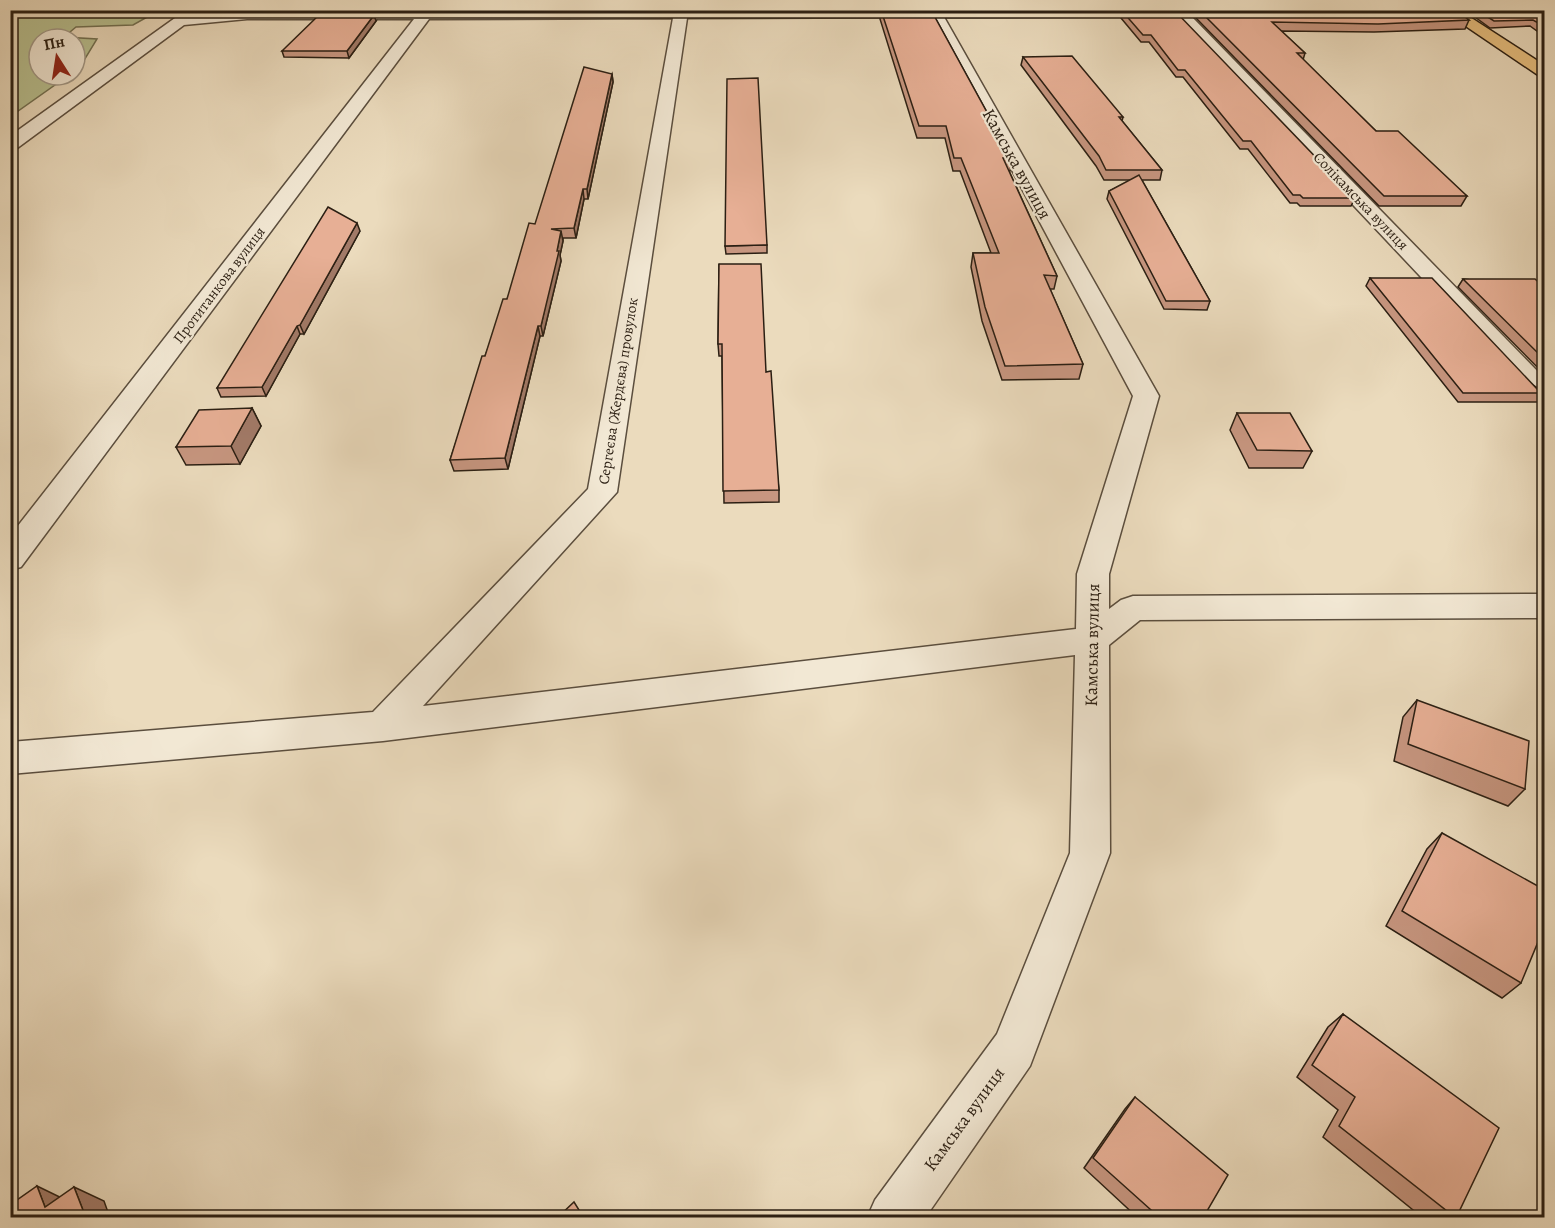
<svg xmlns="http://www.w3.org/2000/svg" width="1555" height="1228" font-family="Alegreya,serif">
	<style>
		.green { fill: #b8c090; stroke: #727052; stroke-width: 1.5 }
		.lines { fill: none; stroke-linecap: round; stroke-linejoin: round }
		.minor-casing { stroke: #5b4e3e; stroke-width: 3 }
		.major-casing { stroke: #2b1f13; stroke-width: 3 }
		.minor { fill: #f2e8d4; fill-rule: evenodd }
		.major { fill: #e6be7e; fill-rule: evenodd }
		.wall { fill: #c79680; stroke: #2b1f13; stroke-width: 1.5 }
		.shaded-wall { fill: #a27a68; stroke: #2b1f13; stroke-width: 1.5 }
		.building { fill: #e7af95; stroke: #2b1f13; stroke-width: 1.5 }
		.labels { text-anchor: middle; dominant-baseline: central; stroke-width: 4.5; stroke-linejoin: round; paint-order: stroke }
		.far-street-label { font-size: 15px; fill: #2b1f13; stroke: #f2e8d4 }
		.street-label { font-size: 18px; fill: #2b1f13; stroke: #f2e8d4 }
	</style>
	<rect width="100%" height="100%" fill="#ebdbbd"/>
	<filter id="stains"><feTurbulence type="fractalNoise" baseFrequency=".00333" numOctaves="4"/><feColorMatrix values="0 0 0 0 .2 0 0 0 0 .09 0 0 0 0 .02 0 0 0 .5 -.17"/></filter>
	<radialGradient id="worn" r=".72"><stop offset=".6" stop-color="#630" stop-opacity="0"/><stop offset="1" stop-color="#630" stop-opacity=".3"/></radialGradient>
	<polygon class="green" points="11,10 158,10 158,11 133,25 76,27 64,37 97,39 80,67 75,70 75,39 39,39 39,75 69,75 11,116"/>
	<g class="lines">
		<defs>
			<g id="minor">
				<path d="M1249,10L1248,15L1243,16H1191L1544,378V400L1535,398L1175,16L944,17L1159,396L1109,574V609L1121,600L1133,596L1544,594V618L1140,620L1109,645L1110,853L1030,1066L925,1218H867L875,1200L997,1034L1070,853L1075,655L383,741L10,774V742L373,712L588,489L673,18L429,19L21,567L10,570V536L414,19H247L184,25L16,149L10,150V136L175,18L247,11ZM930,17L1133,396L1077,574L1076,629L423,706L617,492L687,18Z"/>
				<polygon points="1411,10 1544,10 1544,15 1417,16 1412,15"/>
			</g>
			<polygon id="major" points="1442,10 1459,10 1544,65 1544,77 1538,75"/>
		</defs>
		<use href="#minor" class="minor-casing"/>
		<use href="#major" class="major-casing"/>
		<use href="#minor" class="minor"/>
		<use href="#major" class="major"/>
	</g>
	<g class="wall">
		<polygon points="880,10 931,10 1012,158 1010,171 1009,171 1057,276 1054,289 1050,289 1083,364 1079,379 1002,380 982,321 971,267 973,253 991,253 960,171 953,171 945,138 917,138 880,19"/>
		<polygon points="1198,10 1455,10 1469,20 1465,29 1374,32 1281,31 1305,53 1303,60 1376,131 1467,196 1461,206 1379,206 1196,18"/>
		<polygon points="1478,11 1545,11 1545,31 1537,31 1530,26 1490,28 1475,17"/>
		<polygon points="1123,12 1355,198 1351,206 1300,206 1297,203 1290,203 1248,149 1240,149 1183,77 1176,77 1149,42 1141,42 1121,18"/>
		<polygon points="376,21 349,58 284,57 282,51"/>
		<polygon points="1023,57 1123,117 1122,121 1162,170 1160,180 1142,180 1210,301 1207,310 1164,309 1107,199 1109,191 1131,180 1104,180 1096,166 1021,65"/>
		<polygon points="612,74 613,82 588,199 584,199 576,238 563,238 563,241 560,255 561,261 543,336 540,336 508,469 454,471 450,460 485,356 507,299"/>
		<polygon points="360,231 304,334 300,334 266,396 221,397 217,388"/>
		<polygon points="767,245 767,253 726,254 725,246"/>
		<polygon points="719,264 766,372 779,490 779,502 724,503 722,356 719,356 718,344"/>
		<polygon points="1370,278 1545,393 1545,402 1458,402 1366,286"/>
		<polygon points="1463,279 1545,288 1545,375 1458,287"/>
		<polygon points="252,408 261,426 240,464 186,465 176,447"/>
		<polygon points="1237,413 1312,451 1303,468 1249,468 1230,430"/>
		<polygon points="1417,700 1525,789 1508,806 1394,761 1403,717"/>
		<polygon points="1442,833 1521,983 1502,998 1386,926 1427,849"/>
		<polygon points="1343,1014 1456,1218 1423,1218 1323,1137 1338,1110 1297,1077 1328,1027"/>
		<polygon points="1135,1097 1203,1218 1138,1218 1084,1168 1125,1109"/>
	</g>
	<g class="shaded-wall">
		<polygon points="374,15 376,21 349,58 347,51"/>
		<polygon points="612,74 613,82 588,199 587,189"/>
		<polygon points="583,189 584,199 576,238 574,228"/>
		<polygon points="357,223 360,231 304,334 300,325"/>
		<polygon points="561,231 563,241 560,255 561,261 543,336 541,326"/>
		<polygon points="297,326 300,334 266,396 262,387"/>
		<polygon points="538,326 540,336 508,469 505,458"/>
		<polygon points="252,408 261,426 240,464 231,446"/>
		<polygon points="37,1186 68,1201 45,1207"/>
		<polygon points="74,1187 104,1201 110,1218 86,1218"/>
	</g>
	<g class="building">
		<polygon points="881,10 931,10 1012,158 1003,158 1057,276 1044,275 1083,364 1005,366 985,307 973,253 999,253 961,158 954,158 946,126 919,126"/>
		<polygon points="1199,10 1455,10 1469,20 1378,24 1272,22 1305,53 1297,53 1376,131 1398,131 1467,196 1384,196"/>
		<polygon points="1478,11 1545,11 1545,24 1540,24 1533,20 1494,21"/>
		<polygon points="1123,12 1176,12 1355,198 1303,198 1300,195 1293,195 1251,141 1243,141 1185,70 1178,70 1151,35 1143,35"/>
		<polygon points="319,15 374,15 347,51 282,51"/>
		<polygon points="1072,56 1123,117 1119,117 1162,170 1106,170 1099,156 1023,57"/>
		<polygon points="584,67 612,74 587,189 583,189 574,228 551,229 561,231 557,251 559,251 541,326 538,326 505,458 450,460 482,356 485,356 503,299 507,299 529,223 535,224"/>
		<polygon points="758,78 767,245 725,246 727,79"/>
		<polygon points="1139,175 1210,301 1166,301 1109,191"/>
		<polygon points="328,207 357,223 300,325 297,326 262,387 217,388"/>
		<polygon points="719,264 761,264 766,372 771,371 779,490 723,491 722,344 718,344"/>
		<polygon points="1370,278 1432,278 1539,391 1545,392 1545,393 1463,393"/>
		<polygon points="1463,279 1535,279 1545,288 1545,360"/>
		<polygon points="252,408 231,446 176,447 199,410"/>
		<polygon points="1237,413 1290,413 1312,451 1257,450"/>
		<polygon points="1417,700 1529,741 1525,789 1408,744"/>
		<polygon points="1442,833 1545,890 1545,925 1521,983 1402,911"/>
		<polygon points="1343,1014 1499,1128 1456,1218 1339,1126 1355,1097 1312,1065"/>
		<polygon points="1135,1097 1228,1175 1203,1218 1160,1218 1093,1158"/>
		<polygon points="37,1186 45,1207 74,1187 86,1218 10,1218 10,1205"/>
		<polygon points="574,1202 584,1218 557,1218"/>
	</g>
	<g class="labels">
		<g class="far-street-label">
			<text transform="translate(1361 201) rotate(46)">Солікамська вулиця</text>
			<text transform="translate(219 285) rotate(-53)">Протитанкова вулиця</text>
			<text transform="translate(618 391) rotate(-81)">Сергеєва (Жердєва) провулок</text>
		</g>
		<g class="street-label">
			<text transform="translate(1017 164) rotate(61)">Камська вулиця</text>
			<text transform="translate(1092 645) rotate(-89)">Камська вулиця</text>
			<text transform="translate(964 1119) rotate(-54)">Камська вулиця</text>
		</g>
	</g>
	<rect width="1555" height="1228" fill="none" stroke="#ebdbbd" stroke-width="36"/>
	<rect x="12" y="12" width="1531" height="1204" fill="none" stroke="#2b1f13" stroke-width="3"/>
	<rect x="18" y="18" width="1519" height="1192" fill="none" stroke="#2b1f13" stroke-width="1.5"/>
	<g transform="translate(57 57) rotate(348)"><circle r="28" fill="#f2e8d4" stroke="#a29887" stroke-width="1.5"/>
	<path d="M0-4.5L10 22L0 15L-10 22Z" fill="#8f2418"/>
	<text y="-9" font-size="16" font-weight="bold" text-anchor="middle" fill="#2b1f13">Пн</text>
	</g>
	<rect width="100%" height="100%" filter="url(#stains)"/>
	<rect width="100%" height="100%" fill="url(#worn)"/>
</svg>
